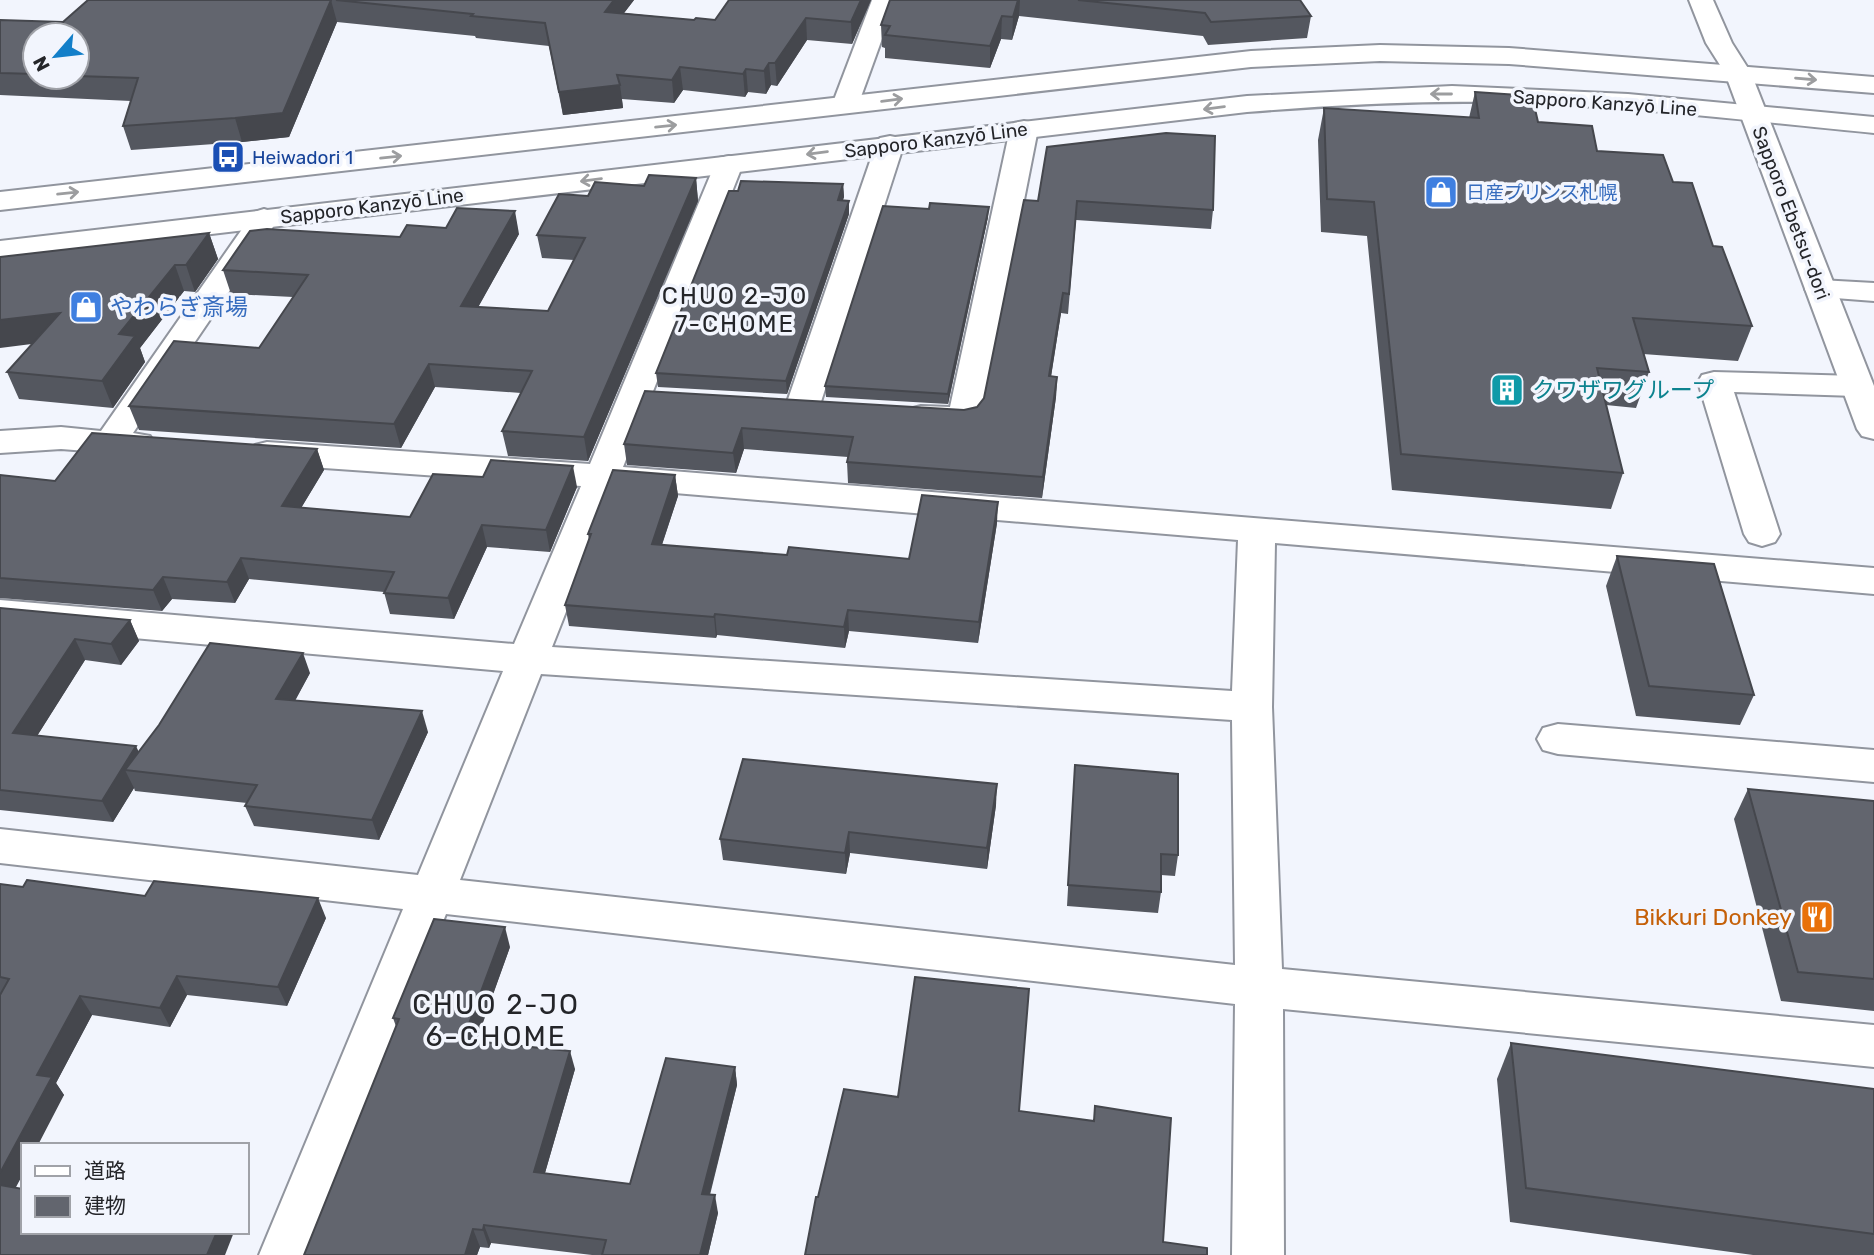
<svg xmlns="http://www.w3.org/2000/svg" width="1874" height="1255" font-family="Rubik,'Noto Sans JP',sans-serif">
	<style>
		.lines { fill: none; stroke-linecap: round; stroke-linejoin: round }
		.minor-casing { stroke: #91959e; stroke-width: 4 }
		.major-casing { stroke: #91959e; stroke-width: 4 }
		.highway-casing { stroke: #91959e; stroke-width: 4 }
		.minor { fill: #fff; fill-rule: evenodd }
		.major { fill: #fff; fill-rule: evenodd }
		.highway { fill: #fff; fill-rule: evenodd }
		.wall { fill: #54575f; fill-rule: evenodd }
		.shaded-wall { fill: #45474d }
		.building { fill: #62656e; stroke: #45474d; stroke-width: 2 }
		.oneway { stroke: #9c9d9f }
		.labels { text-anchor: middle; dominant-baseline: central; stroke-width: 7; stroke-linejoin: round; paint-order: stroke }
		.far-street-label { font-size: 19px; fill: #242529; stroke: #f2f5fd }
		.far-transit-label { font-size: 19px; fill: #164399; stroke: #f2f5fd; text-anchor: start }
		.far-shop-label { font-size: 19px; fill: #366cbe; stroke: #f2f5fd; text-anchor: start }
		.shop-label { font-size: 23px; fill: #366cbe; stroke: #f2f5fd; text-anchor: start }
		.culture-label { font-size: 23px; fill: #0d838f; stroke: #f2f5fd; text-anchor: start }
		.food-label { font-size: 23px; fill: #c56008; stroke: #f2f5fd; text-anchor: end }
		.neighbourhood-label { font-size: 24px; letter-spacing: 2px; fill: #242529; stroke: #f2f5fd }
		.near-neighbourhood-label { font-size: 28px; letter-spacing: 2px; fill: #242529; stroke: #f2f5fd }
	</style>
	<rect width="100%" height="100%" fill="#f2f5fd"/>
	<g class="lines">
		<defs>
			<g id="minor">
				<polygon points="872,0 896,0 858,105 854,111 845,113 836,111 832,105"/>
				<polygon points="1024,121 1034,123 1038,129 981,418 976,425 964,428 909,423 904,416 909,409 921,406 950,407 1010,129 1014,123"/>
				<polygon points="890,136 900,138 904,144 819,408 814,415 802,418 790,415 785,408 876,144 880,138"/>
				<path d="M729,156L739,158L743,164L623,467L1874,568V594L1275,543L1272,707L1282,969L1874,1025V1067L1283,1009L1284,1255H1232L1235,1004L446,914L311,1255H259L403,909L0,863V829L418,875L503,671L0,626V600L514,644L581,486L267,464L255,461L250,453L255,445L267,442L590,464L715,164L719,158ZM615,488L1238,540L1232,691L552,647ZM541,674L1232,720L1235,965L460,880Z"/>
				<polygon points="264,209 274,212 279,218 133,433 150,436 155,444 150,452 138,455 61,449 0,453 0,431 61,427 101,431 254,212"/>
				<polygon points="1820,280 1874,283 1874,301 1809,296 1805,289 1809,282"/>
				<polygon points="1714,372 1856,376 1868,379 1873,386 1868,393 1856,396 1734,392 1780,534 1775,542 1762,546 1749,542 1744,534 1698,382 1702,375"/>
				<polygon points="1558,724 1874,750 1874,782 1558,754 1543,750 1537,739 1543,728"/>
			</g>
			<g id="major">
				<polygon points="1380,45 1509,48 1874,77 1874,93 1509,64 1380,61 1251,67 0,210 0,192 1251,51"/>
				<path d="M1452,86L1628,94L1874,117V133C1743,120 1613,104 1481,102C1403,101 1325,106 1247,112L0,259V241L1247,96Z"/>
			</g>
			<polygon id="highway" points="1689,0 1713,0 1732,43 1751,73 1874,386 1874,439 1862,436 1857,429 1725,73 1706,43"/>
		</defs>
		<use href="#minor" class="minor-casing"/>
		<use href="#major" class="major-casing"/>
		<use href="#highway" class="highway-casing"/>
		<use href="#minor" class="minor"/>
		<use href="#major" class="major"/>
		<use href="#highway" class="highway"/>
	</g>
	<g class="wall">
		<path d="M88,0H634L624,13L694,20H715L871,0L852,44L807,40L777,86L771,85L766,94L748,92L745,97L683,90L674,103L622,99L623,108L563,115L549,46L476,38L475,36L337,22L289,137L242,142L131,150L123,126L131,101L0,95V20L63,22ZM35,35H77V77H35Z"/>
		<polygon points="890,0 1300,0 1311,16 1307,38 1208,45 1203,36 1019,16 1012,40 1001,39 990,68 885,58 885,48 882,47 881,25"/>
		<polygon points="1475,92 1597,151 1673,182 1713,246 1752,326 1738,361 1643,354 1649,372 1636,408 1606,405 1623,473 1611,509 1392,490 1367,236 1321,232 1318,140 1324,108 1469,118"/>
		<polygon points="1047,147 1213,210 1211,229 1076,220 1068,314 1061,313 1051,376 1057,377 1056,397 1042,498 848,483 847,462 848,457 744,449 736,473 627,465 624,444 645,391 964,410 977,407 984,398 1038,201"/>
		<polygon points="696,178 698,201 588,461 508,456 502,431 521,393 435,387 401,448 139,430 129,406 259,348 293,297 231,294 223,270 446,228 519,234 478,307 548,311 574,260 542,258 537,235 588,196 644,186"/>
		<polygon points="843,184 844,197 842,201 849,214 787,394 658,387 656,373 738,191"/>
		<polygon points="988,217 948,404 826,397 825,386"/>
		<polygon points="209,233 218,259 195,292 184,291 140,348 145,362 113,408 19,399 7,372 32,344"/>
		<polygon points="317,449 324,470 301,508 410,517 577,487 550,552 487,547 454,619 390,614 384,592 249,579 235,603 172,599 162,611 0,598 0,475 55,481"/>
		<polygon points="675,475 678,496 662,545 787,555 909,559 997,523 978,643 849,631 845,648 717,635 716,638 569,626 565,605 589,540 588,534"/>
		<polygon points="1617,556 1754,695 1740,725 1636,716 1606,586"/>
		<polygon points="0,608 130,620 139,641 121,665 85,660 37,736 139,752 310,673 295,701 428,732 379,840 254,826 245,806 247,803 135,791 134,788 113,822 0,810"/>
		<polygon points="1075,765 1178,855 1175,876 1161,875 1161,892 1158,913 1067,906"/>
		<polygon points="1748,789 1874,801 1874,1011 1781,1001 1734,819"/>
		<polygon points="996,805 987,869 850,853 846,874 723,860 720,839"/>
		<polygon points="0,884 23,887 145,896 326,918 287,1006 187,995 170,1027 92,1015 56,1083 64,1095 23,1145 23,1174 15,1187 0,1255"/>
		<polygon points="510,947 476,1041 575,1069 545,1173 630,1184 735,1067 737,1085 710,1195 718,1213 708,1255 592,1255 491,1243 489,1248 480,1247 477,1255 393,1018"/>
		<polygon points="1511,1043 1874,1089 1874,1255 1753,1255 1510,1222 1497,1079"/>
	</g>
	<g class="shaded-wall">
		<polygon points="331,0 337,22 289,137 242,142 235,118"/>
		<polygon points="614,0 634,0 608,34 605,12"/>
		<polygon points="861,0 871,0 852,44 851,22"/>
		<polygon points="1018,0 1020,0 1019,16 1012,40 1013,17"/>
		<polygon points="1002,16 1001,39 990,68 990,46"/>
		<polygon points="806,18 807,40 777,86 775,63"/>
		<polygon points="769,63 771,85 766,94 764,71"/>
		<polygon points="680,67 683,90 674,103 672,80"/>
		<polygon points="746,69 748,92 745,97 743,74"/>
		<polygon points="620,85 623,108 563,115 559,92"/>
		<polygon points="696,178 698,201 588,461 584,437"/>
		<polygon points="843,184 844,197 839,213 838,200"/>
		<polygon points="849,201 849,214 787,394 786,381"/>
		<polygon points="989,207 988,217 948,404 948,394"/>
		<polygon points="515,211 519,234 466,329 461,306"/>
		<polygon points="209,233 218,259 195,292 186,265"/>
		<polygon points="175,265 184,291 140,348 145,362 113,408 102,381 119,334"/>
		<polygon points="1063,293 1061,313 1048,396 1049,376"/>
		<polygon points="60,313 71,339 0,348 0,320"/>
		<polygon points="429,364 435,387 401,448 394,424"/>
		<polygon points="1057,377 1056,397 1042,498 1043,477"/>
		<polygon points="742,428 744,449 736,473 733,453"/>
		<polygon points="317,449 324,470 289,528 282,506"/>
		<polygon points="573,466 577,487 550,552 546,530"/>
		<polygon points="675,475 678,496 655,565 652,544"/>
		<polygon points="998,502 997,523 978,643 979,622"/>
		<polygon points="482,525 487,547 454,619 448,598"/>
		<polygon points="241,558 249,579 235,603 227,582"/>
		<polygon points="163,577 172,599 162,611 153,590"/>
		<polygon points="848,610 849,631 845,648 844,627"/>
		<polygon points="715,614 717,635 716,638 714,617"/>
		<polygon points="130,620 139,641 121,665 111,644"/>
		<polygon points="75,639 85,660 25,755 13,733"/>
		<polygon points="303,653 310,673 284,720 276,699"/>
		<polygon points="422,711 428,732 379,840 372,820"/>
		<polygon points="136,746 146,767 125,770 134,788 113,822 102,801"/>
		<polygon points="997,784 996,805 987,869 987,848"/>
		<polygon points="849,832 850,853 846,874 845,853"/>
		<polygon points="318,898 326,918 287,1006 278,987"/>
		<polygon points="505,927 510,947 470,1059 463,1040"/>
		<polygon points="177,976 187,995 170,1027 160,1008"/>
		<polygon points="80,996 92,1015 56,1083 64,1095 38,1145 23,1145 23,1174 8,1202 0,1192 0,1173 37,1075"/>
		<polygon points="570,1051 575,1069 540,1190 534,1172"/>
		<polygon points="735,1067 737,1085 705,1212 702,1194"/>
		<polygon points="715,1195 718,1213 708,1255 700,1255"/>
		<polygon points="484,1225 491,1243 489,1248 483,1230"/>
		<polygon points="473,1229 480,1247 477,1255 465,1255"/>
		<polygon points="217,1232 234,1232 225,1255 207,1255"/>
	</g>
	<g class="building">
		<polygon points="88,0 331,0 283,113 235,118 123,126 138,78 77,76 77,35 35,35 35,74 0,73 0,20 63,22"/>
		<polygon points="336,0 614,0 605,12 694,20 696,18 715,20 729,0 861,0 851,22 806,18 775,63 769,63 764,71 746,69 743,74 680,67 672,80 617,75 620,85 559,92 545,23 471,16 473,14"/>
		<polygon points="890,0 1018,0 1013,17 1002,16 990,46 885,35 890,26 881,25"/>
		<polygon points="1078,0 1300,0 1311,16 1211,22 1205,13"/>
		<polygon points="1475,92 1532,96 1538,122 1592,126 1597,151 1663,155 1673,182 1692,183 1713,246 1722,247 1752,326 1633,318 1649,372 1597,368 1623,473 1401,454 1374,202 1327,199 1324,108 1479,118"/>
		<polygon points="1166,133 1215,136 1213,210 1077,201 1069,294 1063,293 1049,376 1057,377 1043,477 847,462 853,437 742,428 733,453 624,444 645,391 964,410 977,407 984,398 1024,200 1038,201 1047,147"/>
		<polygon points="649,175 696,178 584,437 502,431 532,371 429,364 394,424 129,406 174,341 259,348 308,275 223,270 250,231 267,229 400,237 407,225 446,228 457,208 515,211 461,306 548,311 585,238 537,235 559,194 588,196 595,182 644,186"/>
		<polygon points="741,181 843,184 838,200 849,201 786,381 656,373 729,191 738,191"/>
		<polygon points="930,203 989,207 948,394 825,386 883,206 929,209"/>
		<polygon points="209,233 186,265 175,265 119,334 135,336 102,381 7,372 60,313 0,320 0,257"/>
		<polygon points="92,433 317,449 282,506 410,517 433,474 483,477 491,460 573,466 546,530 482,525 448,598 384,593 394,572 241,558 227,582 163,577 153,590 0,578 0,475 55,481"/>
		<polygon points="613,470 675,475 652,544 787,555 789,547 909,559 922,495 998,502 979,622 848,610 844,627 715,614 714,617 565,605 591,534 588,534"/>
		<polygon points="1617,556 1714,564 1754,695 1649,686"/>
		<polygon points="0,608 130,620 111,644 75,639 13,733 136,746 102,801 0,790"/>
		<polygon points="210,643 303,653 276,699 422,711 372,820 245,806 257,785 125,770 159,725"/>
		<polygon points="743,759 997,784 987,848 849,832 845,853 720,839"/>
		<polygon points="1075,765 1178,774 1178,855 1161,854 1161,892 1068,885"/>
		<polygon points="1748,789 1874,801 1874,979 1798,972"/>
		<polygon points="27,880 145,896 154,881 318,898 278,987 177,976 160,1008 80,996 37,1075 52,1077 0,1173 0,995 9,979 0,977 0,884 23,887"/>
		<polygon points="434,919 505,927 463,1040 570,1051 534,1172 630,1184 666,1058 735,1067 702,1194 715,1195 700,1255 602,1255 606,1240 484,1225 483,1230 473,1229 465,1255 304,1255 399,1019 393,1018"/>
		<polygon points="915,977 1029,989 1019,1111 1094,1121 1095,1106 1171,1118 1163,1242 1207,1248 1207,1255 805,1255 816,1197 818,1197 844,1089 898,1097"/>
		<polygon points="1511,1043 1874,1089 1874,1234 1526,1188"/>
		<polygon points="0,1185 23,1189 23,1232 217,1232 207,1255 0,1255"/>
	</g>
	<defs><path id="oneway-shaft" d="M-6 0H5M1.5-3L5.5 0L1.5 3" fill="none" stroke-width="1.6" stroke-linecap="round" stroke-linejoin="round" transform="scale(1.75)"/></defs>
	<g class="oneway">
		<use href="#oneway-shaft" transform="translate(1806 79) rotate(5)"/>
		<use href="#oneway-shaft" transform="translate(1441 94) rotate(180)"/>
		<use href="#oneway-shaft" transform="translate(892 100) rotate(-7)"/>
		<use href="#oneway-shaft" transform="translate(1214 108) rotate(173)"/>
		<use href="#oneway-shaft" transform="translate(666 126) rotate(-6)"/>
		<use href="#oneway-shaft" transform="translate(817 153) rotate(173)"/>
		<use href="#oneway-shaft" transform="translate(391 157) rotate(-6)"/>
		<use href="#oneway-shaft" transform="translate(591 180) rotate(173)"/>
		<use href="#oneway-shaft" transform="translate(68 193) rotate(-6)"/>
	</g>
	<defs>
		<symbol id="bus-square" viewBox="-11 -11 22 22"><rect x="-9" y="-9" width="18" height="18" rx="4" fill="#1a4fb4" stroke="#f2f5fd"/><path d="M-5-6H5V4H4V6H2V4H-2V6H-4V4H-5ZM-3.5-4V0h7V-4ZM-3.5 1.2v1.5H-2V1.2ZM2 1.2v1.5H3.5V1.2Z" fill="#fff"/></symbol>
		<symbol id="shop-square" viewBox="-11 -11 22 22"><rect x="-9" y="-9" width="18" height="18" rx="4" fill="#3f7fe0" stroke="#f2f5fd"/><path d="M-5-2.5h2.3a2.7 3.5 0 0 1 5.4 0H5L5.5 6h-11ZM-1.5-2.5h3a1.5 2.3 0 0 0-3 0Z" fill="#fff"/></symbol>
		<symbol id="building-square" viewBox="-11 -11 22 22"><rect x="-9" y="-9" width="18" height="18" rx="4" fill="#0f9aa8" stroke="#f2f5fd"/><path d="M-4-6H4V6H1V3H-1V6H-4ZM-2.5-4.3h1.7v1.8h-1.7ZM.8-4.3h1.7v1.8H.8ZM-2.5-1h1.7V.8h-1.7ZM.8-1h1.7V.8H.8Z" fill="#fff"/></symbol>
		<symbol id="restaurant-square" viewBox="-11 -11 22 22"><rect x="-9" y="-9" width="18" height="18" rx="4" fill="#e8710a" stroke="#f2f5fd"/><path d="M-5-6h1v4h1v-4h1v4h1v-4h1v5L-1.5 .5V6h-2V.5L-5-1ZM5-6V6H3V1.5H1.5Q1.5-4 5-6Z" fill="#fff"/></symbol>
	</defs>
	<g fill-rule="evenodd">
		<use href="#bus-square" x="209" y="138" width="38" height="38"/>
		<use href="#shop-square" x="1422" y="173" width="38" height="38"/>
		<use href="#shop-square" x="67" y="288" width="38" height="38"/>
		<use href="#building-square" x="1488" y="371" width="38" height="38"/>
		<use href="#restaurant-square" x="1798" y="898" width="38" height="38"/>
	</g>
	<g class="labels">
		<g class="far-street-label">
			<text transform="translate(1605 103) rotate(4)">Sapporo Kanzyō Line</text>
			<text transform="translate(936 140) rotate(-7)">Sapporo Kanzyō Line</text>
			<text transform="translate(372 206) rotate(-7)">Sapporo Kanzyō Line</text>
			<text transform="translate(1791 213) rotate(69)">Sapporo Ebetsu-dori</text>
		</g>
		<g class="far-transit-label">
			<text x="252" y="157">Heiwadori 1</text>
		</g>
		<g class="far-shop-label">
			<text x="1466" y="192">日産プリンス札幌</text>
		</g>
		<g class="shop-label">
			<text x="110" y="307">やわらぎ斎場</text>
		</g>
		<g class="culture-label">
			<text x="1532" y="390">クワザワグループ</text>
		</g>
		<g class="food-label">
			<text x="1792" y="917">Bikkuri Donkey</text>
		</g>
		<g class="neighbourhood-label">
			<text x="735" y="296">CHUO 2-JO<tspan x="735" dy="28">7-CHOME</tspan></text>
		</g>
		<g class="near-neighbourhood-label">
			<text x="496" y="1004">CHUO 2-JO<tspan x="496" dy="32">6-CHOME</tspan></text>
		</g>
	</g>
	<rect x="21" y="1143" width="228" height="91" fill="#f2f5fd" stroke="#a0a2a8" stroke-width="2"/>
	<rect x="35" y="1166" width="35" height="10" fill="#ffffff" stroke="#a0a2a8" stroke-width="2"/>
	<text x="84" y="1178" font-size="21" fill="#242529">道路</text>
	<rect x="35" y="1196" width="35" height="21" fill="#62656e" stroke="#a0a2a8" stroke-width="2"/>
	<text x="84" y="1213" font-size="21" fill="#242529">建物</text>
	<g transform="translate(56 56) rotate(242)"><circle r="33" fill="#f2f5fd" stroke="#a0a2a8" stroke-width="2"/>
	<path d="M0-5L12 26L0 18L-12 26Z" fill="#137fc9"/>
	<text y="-10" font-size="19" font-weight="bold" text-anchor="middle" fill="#242529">N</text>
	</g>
</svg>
